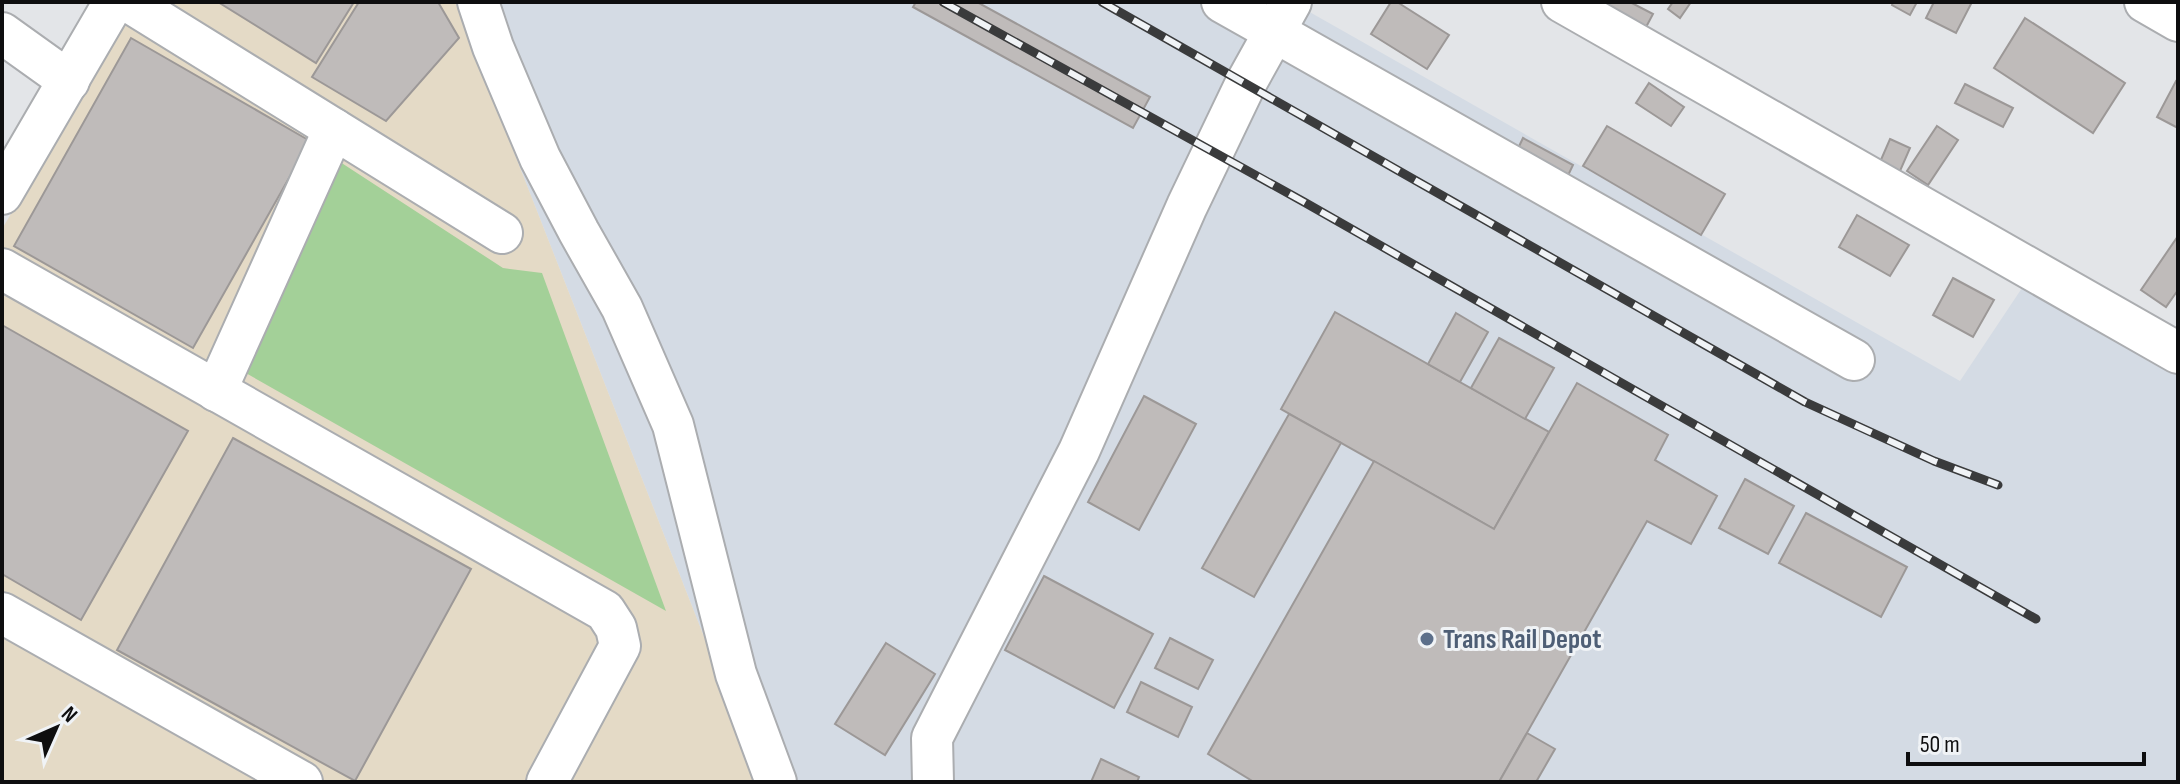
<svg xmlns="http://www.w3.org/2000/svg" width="2180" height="784" font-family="'Sofia Sans Condensed',sans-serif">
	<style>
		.built { fill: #d4dbe4 }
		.industrial { fill: #e4dac6 }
		.green { fill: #a3d098 }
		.building { fill: #bfbbba; stroke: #9c9897; stroke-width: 2 }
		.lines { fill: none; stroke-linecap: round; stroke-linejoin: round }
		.minor-casing { stroke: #abadb0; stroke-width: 44 }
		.minor { stroke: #fff; stroke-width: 40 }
		.rail-casing { stroke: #3a3b3c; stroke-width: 9 }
		.rail { stroke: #f0f3f6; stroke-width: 6; stroke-dasharray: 18; stroke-linecap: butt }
		.service-dot { fill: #5c6f8a; stroke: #f0f3f6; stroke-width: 3 }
		.labels { text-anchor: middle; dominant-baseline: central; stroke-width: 6; stroke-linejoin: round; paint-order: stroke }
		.service-label { font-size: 28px; font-weight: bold; fill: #4e5e75; stroke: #f0f3f6; text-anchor: start }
	</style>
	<rect width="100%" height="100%" fill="#e3e5e8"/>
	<polygon class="built" points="455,2 1292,2 1960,381 2022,288 2178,376 2178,782 761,782"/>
	<polygon class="industrial" points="136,2 455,2 761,782 2,782 2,229"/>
	<polygon class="green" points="337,160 503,268 542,273 666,611 237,368"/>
	<g class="building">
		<polygon points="218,2 354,2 316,63"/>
		<polygon points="359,2 438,2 459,38 386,121 312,77"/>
		<polygon points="916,2 977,2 1150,97 1133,128 913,7"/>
		<polygon points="1391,2 1397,2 1449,35 1427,69 1371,34"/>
		<polygon points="1601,2 1630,2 1653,14 1645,29"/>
		<polygon points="1673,2 1691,2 1680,18 1668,9"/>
		<polygon points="1893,2 1917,2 1910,15 1892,5"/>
		<polygon points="1934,2 1972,2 1956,33 1926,18"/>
		<polygon points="2025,18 2125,83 2093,133 1994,68"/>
		<polygon points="131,38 310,141 193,348 14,246"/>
		<polygon points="2176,81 2178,82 2178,128 2157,117"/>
		<polygon points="1649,83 1684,107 1671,126 1636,103"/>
		<polygon points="1965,84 2013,108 2003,127 1955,103"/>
		<polygon points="1607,126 1725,194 1701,235 1583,166"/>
		<polygon points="1937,126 1958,140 1928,185 1907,171"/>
		<polygon points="1523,138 1573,165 1563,186 1513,159"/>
		<polygon points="1890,139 1910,148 1900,171 1880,162"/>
		<polygon points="1857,215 1909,245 1890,276 1839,247"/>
		<polygon points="2178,236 2178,290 2166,307 2141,290"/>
		<polygon points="1953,278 1994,300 1973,337 1933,315"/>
		<polygon points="1335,312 1549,432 1494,529 1281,409"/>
		<polygon points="1456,313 1488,332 1460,382 1428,364"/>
		<polygon points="2,325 188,431 81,620 2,574"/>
		<polygon points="1499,338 1554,368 1525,419 1471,388"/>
		<polygon points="1577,383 1668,435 1655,460 1717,496 1691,544 1647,521 1499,782 1254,782 1208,754 1374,461 1494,529"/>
		<polygon points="1144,396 1196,424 1139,530 1088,502"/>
		<polygon points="1289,414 1341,443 1254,597 1202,568"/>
		<polygon points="233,438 471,569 355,781 117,650"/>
		<polygon points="1745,479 1794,506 1768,554 1719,528"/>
		<polygon points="1806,513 1907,567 1881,617 1779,563"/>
		<polygon points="1044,576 1153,634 1114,708 1005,650"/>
		<polygon points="1170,638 1213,660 1198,689 1155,668"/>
		<polygon points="886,643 935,674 885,755 835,724"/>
		<polygon points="1141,682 1192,707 1178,737 1127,712"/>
		<polygon points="1527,733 1555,749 1536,782 1499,782"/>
		<polygon points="1101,759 1139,777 1137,782 1091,782"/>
	</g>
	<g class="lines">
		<defs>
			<g id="minor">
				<polyline points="129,2 502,233"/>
				<polyline points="478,2 493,47 540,158 579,232 622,308 673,425 736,674 776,782"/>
				<polyline points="1222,2 1854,360"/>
				<polyline points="1562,2 2178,353"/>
				<polyline points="2145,2 2178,21"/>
				<polyline points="2,33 69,81"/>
				<polyline points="2,194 114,2"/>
				<polyline points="2,269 605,611 616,628 620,646 547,782"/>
				<polyline points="216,391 334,129"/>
				<polyline points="2,613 302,782"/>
				<polyline points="933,782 932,738 1079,451 1187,206 1246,83 1291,2"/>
			</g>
		</defs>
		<use href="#minor" class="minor-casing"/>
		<use href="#minor" class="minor"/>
		<defs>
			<g id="rail">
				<polyline points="943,2 1304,202 2036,619"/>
				<polyline points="1102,2 1805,402 1934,461 1998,485"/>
			</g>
		</defs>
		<use href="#rail" class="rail-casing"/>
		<use href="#rail" class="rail"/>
	</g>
	<circle class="service-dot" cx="1427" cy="639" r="8"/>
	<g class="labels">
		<g class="service-label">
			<text x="1443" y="639">Trans Rail Depot</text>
		</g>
	</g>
	<rect width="2180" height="784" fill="none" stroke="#0e0e0f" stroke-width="8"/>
	<g transform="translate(56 728) rotate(45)" stroke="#f0f3f6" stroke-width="6" paint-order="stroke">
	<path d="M0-6L14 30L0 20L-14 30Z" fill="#0e0e0f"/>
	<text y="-12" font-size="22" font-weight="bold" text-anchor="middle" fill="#0e0e0f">N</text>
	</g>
	<path d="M1908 752v12h236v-12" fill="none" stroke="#0e0e0f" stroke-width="4"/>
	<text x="1920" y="752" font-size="24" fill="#0e0e0f" stroke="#f0f3f6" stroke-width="6" paint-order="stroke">50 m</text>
</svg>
